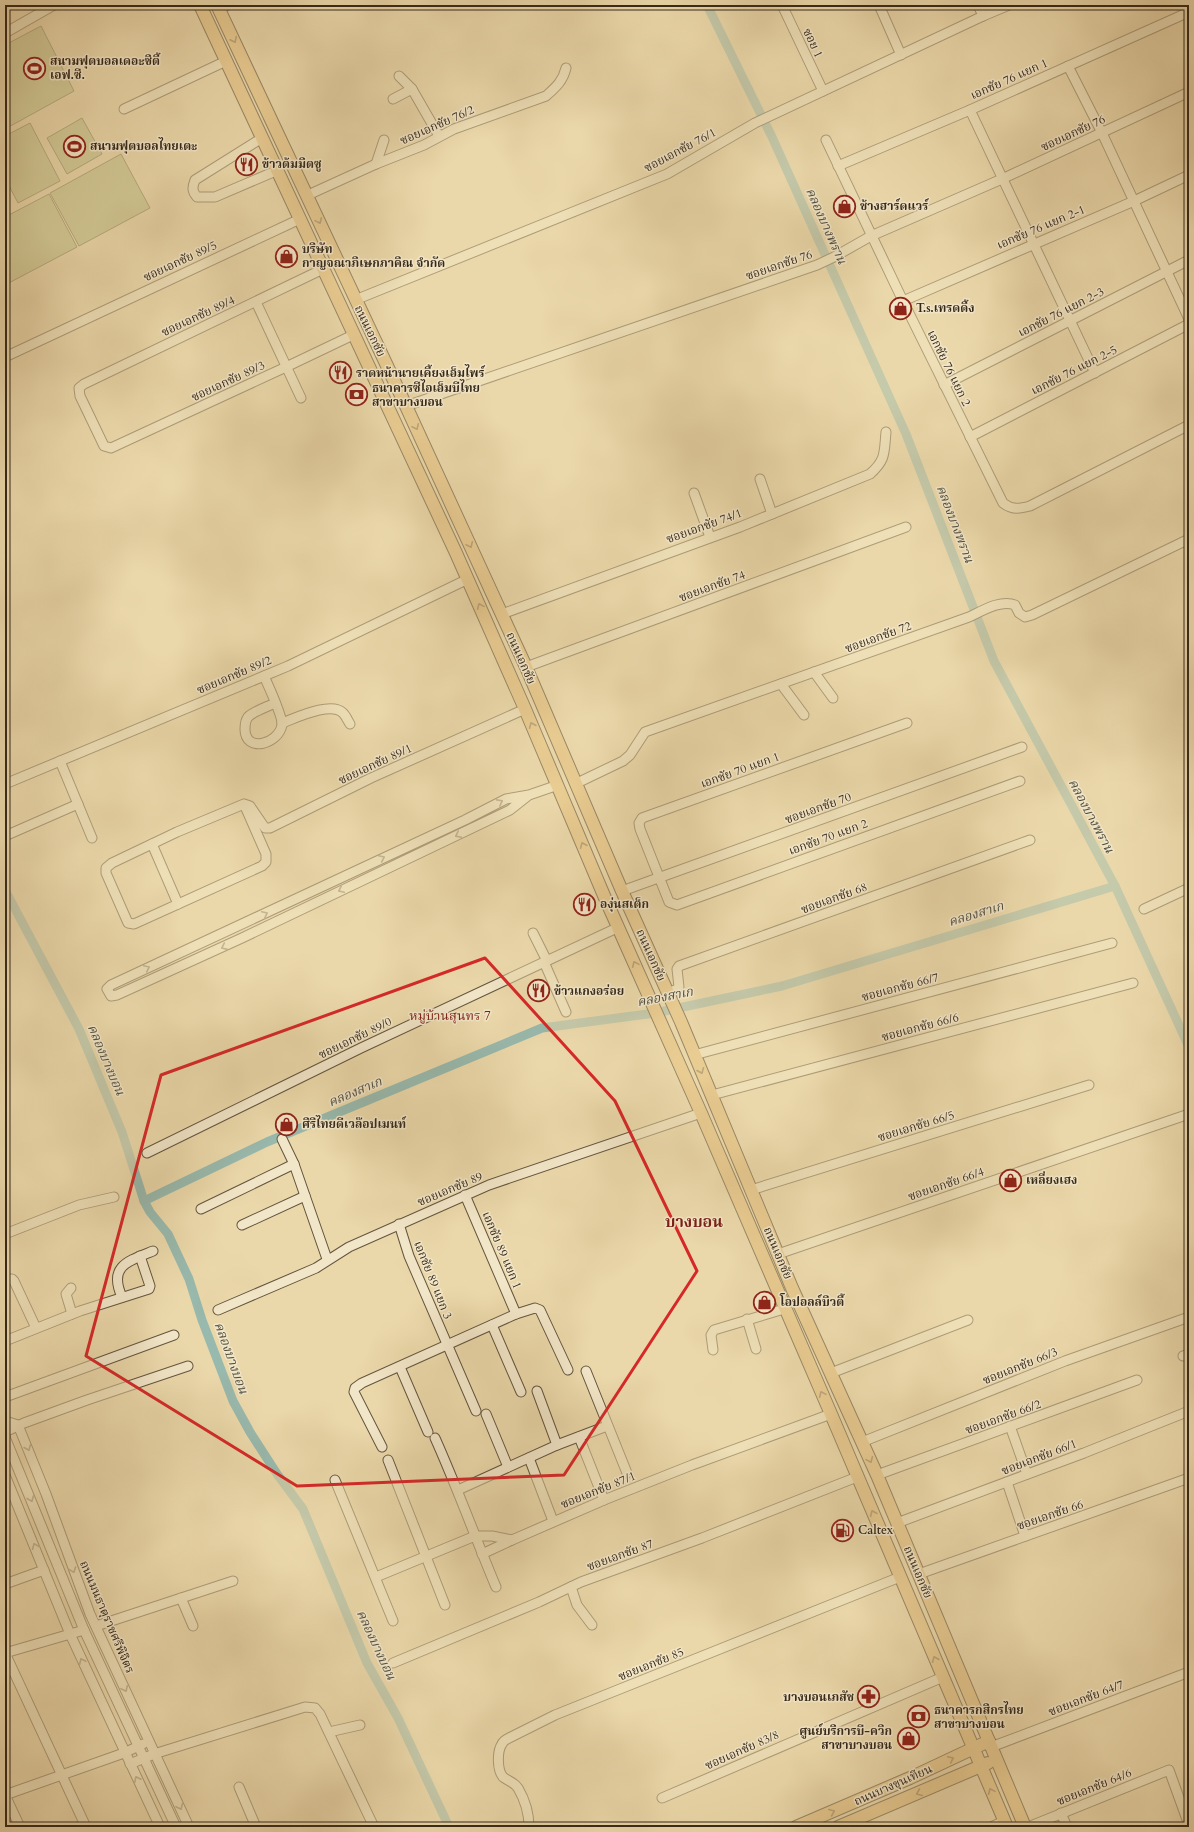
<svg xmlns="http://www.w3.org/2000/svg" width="1194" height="1832" font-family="Cardo,'Noto Serif Thai',serif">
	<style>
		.green { fill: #bbbe86; stroke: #787450 }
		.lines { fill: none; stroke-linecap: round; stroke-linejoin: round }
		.canal { stroke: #98b9ad; stroke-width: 9 }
		.minor-casing { stroke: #63553e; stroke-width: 11 }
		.major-casing { stroke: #36291a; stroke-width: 14 }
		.minor { stroke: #f2e6c8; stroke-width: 9 }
		.major { stroke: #e6bc75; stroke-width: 12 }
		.oneway { stroke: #856b43 }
		.oneway2 { stroke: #948871 }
		.marked { fill: none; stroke: #d62828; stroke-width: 3; stroke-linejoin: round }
		.labels { text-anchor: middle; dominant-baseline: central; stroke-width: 3; stroke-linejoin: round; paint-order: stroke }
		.street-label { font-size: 12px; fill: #36291a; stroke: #f2e6c8 }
		.poi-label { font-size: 12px; font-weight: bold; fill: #36291a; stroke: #f2e6c8; text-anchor: start }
		.water-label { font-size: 13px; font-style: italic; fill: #4e4d3f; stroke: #f2e6c8 }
		.neighbourhood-label { font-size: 13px; fill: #7a1f14; stroke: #f2e6c8 }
		.district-label { font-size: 16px; font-weight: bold; fill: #7a1f14; stroke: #f2e6c8 }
	</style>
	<rect width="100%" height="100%" fill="#ebd8aa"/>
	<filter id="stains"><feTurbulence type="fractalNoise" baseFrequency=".005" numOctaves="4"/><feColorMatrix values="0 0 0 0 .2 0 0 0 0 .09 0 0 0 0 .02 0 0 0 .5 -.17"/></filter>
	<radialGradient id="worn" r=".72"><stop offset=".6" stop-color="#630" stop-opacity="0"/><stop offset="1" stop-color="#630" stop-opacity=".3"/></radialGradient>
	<g class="green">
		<polygon points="41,26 74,91 5,129 5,45"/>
		<polygon points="82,118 102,154 67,174 47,138"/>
		<polygon points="30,123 60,181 18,203 5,178 5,136"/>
		<polygon points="121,154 150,208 79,246 50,193"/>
		<polygon points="49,194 77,247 5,285 5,217"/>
	</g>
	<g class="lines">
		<g class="canal">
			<polyline points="707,5 772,137 906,434 994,661 1115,886 1189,1047"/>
			<polyline points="5,890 79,1029 122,1132 144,1201 150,1212 168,1234 189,1279 202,1320 233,1401 250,1432 277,1474 303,1509 367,1663 398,1718 449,1827"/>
			<polyline points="144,1201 267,1142 542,1028 655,1013 782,986 1115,886"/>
		</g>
		<defs>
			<g id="minor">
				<polyline points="782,5 823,91"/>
				<polyline points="879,5 901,55"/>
				<polyline points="978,5 983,16"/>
				<polyline points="219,9 228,5"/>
				<polyline points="5,33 54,5"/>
				<polyline points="1068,66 1102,133 1189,319"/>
				<polyline points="399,76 412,89 439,136"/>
				<polyline points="393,99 412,89"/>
				<polyline points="124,109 226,61"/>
				<polyline points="970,110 1095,373"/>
				<path d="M262,138L195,180C192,188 192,191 197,197H215L278,170"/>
				<path d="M826,140L903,301L1003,503C1012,510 1019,509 1030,506L1189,425"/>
				<polyline points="376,164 384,140"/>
				<polyline points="838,166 970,110 1189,12"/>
				<path d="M308,195L376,164L424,145L454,129L546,96C556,87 563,81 566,68"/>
				<polyline points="323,269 84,384 79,388 80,396 104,446 111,448 286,367 353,335"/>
				<polyline points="355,300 667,174 755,123 983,16 1009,5"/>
				<polyline points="903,301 1134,201 1189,175"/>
				<polyline points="256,302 301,398"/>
				<polyline points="5,357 300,219"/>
				<polyline points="944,385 1189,260"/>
				<polyline points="406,406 817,265 834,257 871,236 1002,179 1189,92"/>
				<polyline points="970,437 1189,324"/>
				<polyline points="760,479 772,514"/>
				<polyline points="694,493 710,537"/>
				<path d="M502,614L740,527L870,474C886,460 884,453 886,432"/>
				<polyline points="526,667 906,527"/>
				<polyline points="814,672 833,698"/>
				<path d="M264,676C268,685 283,717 282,725C278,745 245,753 245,729C245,725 245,721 248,717C254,711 267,707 275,703"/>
				<polyline points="781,684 804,715"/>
				<path d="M282,723C296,718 331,701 343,713C346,716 348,721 350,724"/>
				<polyline points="907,723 642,818 639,823 640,829 669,902 677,905 1020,781"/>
				<polyline points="60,761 92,838"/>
				<polyline points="5,784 288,666 468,579"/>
				<path d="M575,784L623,761L630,755L645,732L969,617C982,611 1001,599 1015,605L1019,613L1025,617L1032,615L1189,539"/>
				<polyline points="529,795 510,810 242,938 117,995 111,996 107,989 111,985 465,820 506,799 529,795 558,785"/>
				<polyline points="244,804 266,854 266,862 262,866 134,924 128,923 106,873 106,868 112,863 177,832 244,804 250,806 265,828 270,828 371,778 525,709"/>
				<polyline points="5,836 78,804"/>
				<polyline points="152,844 178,904"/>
				<polyline points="622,891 1022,747"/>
				<polyline points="1144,909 1189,888"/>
				<polyline points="533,933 547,961"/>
				<polyline points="544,962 566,1012"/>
				<polyline points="668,993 677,989 679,987 677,969 679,966 1030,840"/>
				<polyline points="694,1055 1112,943"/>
				<polyline points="712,1095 1133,983"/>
				<polyline points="282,1139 294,1164 327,1259"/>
				<polyline points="147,1153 361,1048 619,927"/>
				<polyline points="751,1190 1089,1085"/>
				<polyline points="465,1195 516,1314"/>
				<polyline points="201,1209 294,1164"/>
				<polyline points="399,1224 409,1256 476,1411"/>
				<polyline points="242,1225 305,1196"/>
				<polyline points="5,1234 79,1205 114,1197"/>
				<polyline points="778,1254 1189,1114"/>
				<polyline points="5,1279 12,1279 14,1281 36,1328"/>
				<polyline points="71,1288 66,1294 72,1314"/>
				<path d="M122,1297C108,1266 128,1261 153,1251"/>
				<polyline points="218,1310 316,1268 349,1247 489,1185 701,1113"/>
				<polyline points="747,1319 756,1349"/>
				<polyline points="492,1325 521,1392"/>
				<polyline points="5,1341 80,1311 149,1289 150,1286 140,1256"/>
				<polyline points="713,1350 711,1335 714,1330 784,1309"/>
				<polyline points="1183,1356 1189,1354"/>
				<polyline points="400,1367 428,1432"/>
				<polyline points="586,1371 627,1473"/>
				<polyline points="831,1373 968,1320"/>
				<polyline points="537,1391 557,1445"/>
				<polyline points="5,1397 174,1335"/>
				<polyline points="486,1414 508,1467"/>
				<polyline points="5,1421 18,1425 46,1494 90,1614 189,1827"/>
				<polyline points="1010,1426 1027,1474"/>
				<polyline points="5,1432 24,1423 87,1400 188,1366"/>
				<polyline points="5,1437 84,1630 176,1827"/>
				<polyline points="579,1437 604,1500"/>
				<path d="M435,1438C457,1487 475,1537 496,1587"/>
				<polyline points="862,1442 1065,1361 1189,1317"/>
				<polyline points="382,1447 354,1392 355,1388 362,1383 516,1314 535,1308 540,1310 568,1370"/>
				<polyline points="529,1458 553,1521"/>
				<polyline points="388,1460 445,1605"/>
				<polyline points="5,1475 70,1634 160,1827"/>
				<polyline points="877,1475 1137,1380"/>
				<polyline points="335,1480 393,1621"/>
				<polyline points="1007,1482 1025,1536"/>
				<polyline points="458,1490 557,1445 607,1426"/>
				<polyline points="897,1523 1084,1453 1189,1411"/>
				<polyline points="482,1554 512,1540"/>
				<polyline points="919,1574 1189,1478"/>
				<polyline points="376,1577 475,1536 492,1536 512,1540 604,1500 692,1465 831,1414"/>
				<polyline points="5,1584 44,1570"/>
				<polyline points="571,1587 577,1605 592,1625"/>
				<polyline points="181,1598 193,1626"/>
				<polyline points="96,1626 233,1581"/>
				<polyline points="5,1653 86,1827"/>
				<polyline points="5,1653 84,1630"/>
				<polyline points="393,1663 539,1602 581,1582 702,1538 857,1477"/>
				<polyline points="329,1732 360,1725"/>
				<polyline points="991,1747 1189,1672"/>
				<polyline points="130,1764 154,1754 305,1707 315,1708 320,1714 374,1827"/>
				<polyline points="239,1787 256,1827"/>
				<polyline points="5,1795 124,1753 143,1744"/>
				<polyline points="5,1795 20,1827"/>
				<polyline points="662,1798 943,1677"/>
				<polyline points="1061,1813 1067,1827"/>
				<path d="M529,1827C529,1814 525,1800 518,1788C514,1782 508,1781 503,1777C497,1770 497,1751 502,1744C503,1741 507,1739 509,1738L555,1715L900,1577"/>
				<polyline points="991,1827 1004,1821"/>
				<polyline points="1028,1827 1169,1770 1189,1825"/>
			</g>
			<g id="major">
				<polyline points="200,5 456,553 525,709 605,898 701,1113 831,1414 1007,1827"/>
				<polyline points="217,5 406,406 526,667 622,891 681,1022 792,1288 877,1475 1025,1827"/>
				<polyline points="796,1827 910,1778 989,1741"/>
				<polyline points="838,1827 988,1763"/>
			</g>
		</defs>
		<use href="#minor" class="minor-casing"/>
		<use href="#major" class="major-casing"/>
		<use href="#minor" class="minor"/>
		<use href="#major" class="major"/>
	</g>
	<defs><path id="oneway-chevron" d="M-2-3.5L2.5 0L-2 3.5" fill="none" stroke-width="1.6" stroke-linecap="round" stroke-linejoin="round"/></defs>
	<g class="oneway">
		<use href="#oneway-chevron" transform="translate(234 40) rotate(64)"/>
		<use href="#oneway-chevron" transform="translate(319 221) rotate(66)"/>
		<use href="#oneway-chevron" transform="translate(416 427) rotate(65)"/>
		<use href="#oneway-chevron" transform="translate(470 545) rotate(65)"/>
		<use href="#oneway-chevron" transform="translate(480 606) rotate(-114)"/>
		<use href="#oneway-chevron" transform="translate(532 725) rotate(-113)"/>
		<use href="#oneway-chevron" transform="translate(583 845) rotate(-113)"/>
		<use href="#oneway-chevron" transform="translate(635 964) rotate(-114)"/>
		<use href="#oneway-chevron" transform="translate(701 1071) rotate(67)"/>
		<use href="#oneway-chevron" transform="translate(822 1394) rotate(-114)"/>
		<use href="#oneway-chevron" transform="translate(870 1460) rotate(66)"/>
		<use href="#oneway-chevron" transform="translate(873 1513) rotate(-113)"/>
		<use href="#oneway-chevron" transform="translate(935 1659) rotate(-113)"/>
		<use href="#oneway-chevron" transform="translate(951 1759) rotate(-25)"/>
		<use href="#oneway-chevron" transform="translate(991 1791) rotate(-114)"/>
		<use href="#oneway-chevron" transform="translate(919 1793) rotate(157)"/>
		<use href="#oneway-chevron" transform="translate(832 1812) rotate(-23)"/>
	</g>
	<g class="oneway2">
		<use href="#oneway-chevron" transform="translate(500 802) rotate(-28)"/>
		<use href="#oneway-chevron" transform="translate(458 835) rotate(154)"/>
		<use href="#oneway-chevron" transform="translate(382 858) rotate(-25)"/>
		<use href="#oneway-chevron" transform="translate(341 890) rotate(155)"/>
		<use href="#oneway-chevron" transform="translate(265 914) rotate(-25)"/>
		<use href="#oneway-chevron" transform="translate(224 947) rotate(156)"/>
		<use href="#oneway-chevron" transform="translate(147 968) rotate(-25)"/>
		<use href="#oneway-chevron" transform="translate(28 1448) rotate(67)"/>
		<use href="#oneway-chevron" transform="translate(31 1499) rotate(68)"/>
		<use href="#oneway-chevron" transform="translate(35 1546) rotate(-112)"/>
		<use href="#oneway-chevron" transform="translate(73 1570) rotate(70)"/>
		<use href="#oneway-chevron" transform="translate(82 1661) rotate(-115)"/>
		<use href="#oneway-chevron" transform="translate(125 1689) rotate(65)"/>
		<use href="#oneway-chevron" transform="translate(137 1779) rotate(-116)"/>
		<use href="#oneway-chevron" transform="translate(180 1807) rotate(65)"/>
	</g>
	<path d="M0 0H1194V1832H0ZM485,958L615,1101L697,1271L564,1475L297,1486L86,1356L161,1075Z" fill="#ebd8aa" fill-opacity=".55" fill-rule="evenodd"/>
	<path class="marked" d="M485,958L615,1101L697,1271L564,1475L297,1486L86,1356L161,1075Z"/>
	<defs>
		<symbol id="stadium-ring" viewBox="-11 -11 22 22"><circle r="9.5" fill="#f2e6c8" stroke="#8f2418" stroke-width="1.5"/><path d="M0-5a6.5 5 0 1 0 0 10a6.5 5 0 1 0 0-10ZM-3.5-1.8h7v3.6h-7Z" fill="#8f2418"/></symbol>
		<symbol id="restaurant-ring" viewBox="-11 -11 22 22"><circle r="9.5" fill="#f2e6c8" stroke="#8f2418" stroke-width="1.5"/><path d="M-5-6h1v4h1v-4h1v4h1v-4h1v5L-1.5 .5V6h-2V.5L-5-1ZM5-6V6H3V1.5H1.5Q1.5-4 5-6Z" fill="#8f2418"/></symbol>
		<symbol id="shop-ring" viewBox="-11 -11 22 22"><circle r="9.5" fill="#f2e6c8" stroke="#8f2418" stroke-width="1.5"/><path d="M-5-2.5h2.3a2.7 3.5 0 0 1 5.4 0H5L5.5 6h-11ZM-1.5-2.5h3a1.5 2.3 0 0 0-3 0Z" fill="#8f2418"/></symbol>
		<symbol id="bank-ring" viewBox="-11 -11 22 22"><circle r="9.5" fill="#f2e6c8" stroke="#8f2418" stroke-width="1.5"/><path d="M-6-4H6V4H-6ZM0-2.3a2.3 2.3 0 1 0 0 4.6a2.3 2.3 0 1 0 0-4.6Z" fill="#8f2418"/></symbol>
		<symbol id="fuel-ring" viewBox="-11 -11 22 22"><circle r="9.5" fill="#f2e6c8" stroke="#8f2418" stroke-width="1.5"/><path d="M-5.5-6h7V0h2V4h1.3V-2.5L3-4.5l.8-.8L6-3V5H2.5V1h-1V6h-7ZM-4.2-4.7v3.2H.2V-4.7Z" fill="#8f2418"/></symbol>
		<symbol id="pharmacy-ring" viewBox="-11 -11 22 22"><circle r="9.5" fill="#f2e6c8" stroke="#8f2418" stroke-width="1.5"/><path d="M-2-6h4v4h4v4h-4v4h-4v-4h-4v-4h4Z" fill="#8f2418"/></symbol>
	</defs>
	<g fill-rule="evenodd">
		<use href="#stadium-ring" x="22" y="56" width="25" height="25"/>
		<use href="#stadium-ring" x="62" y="134" width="25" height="25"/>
		<use href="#restaurant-ring" x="234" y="152" width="25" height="25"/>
		<use href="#shop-ring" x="832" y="194" width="25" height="25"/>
		<use href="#shop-ring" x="274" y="244" width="25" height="25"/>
		<use href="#shop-ring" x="888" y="296" width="25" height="25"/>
		<use href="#restaurant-ring" x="328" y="360" width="25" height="25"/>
		<use href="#bank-ring" x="344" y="382" width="25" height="25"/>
		<use href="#restaurant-ring" x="572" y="892" width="25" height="25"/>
		<use href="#restaurant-ring" x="526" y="978" width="25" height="25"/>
		<use href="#shop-ring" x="274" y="1112" width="25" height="25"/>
		<use href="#shop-ring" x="998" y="1168" width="25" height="25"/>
		<use href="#shop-ring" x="752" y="1290" width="25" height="25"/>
		<use href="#fuel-ring" x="830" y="1518" width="25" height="25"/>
		<use href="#pharmacy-ring" x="856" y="1684" width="25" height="25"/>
		<use href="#bank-ring" x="906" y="1704" width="25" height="25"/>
		<use href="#shop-ring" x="896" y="1726" width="25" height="25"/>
	</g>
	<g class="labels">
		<g class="street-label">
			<text transform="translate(813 43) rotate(65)">ซอย 1</text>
			<text transform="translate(1009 79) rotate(-24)">เอกชัย 76 แยก 1</text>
			<text transform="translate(437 125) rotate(-24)">ซอยเอกชัย 76/2</text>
			<text transform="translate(1073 133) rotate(-25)">ซอยเอกชัย 76</text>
			<text transform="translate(680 150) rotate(-28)">ซอยเอกชัย 76/1</text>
			<text transform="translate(1041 227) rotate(-23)">เอกชัย 76 แยก 2-1</text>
			<text transform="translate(180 261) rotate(-25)">ซอยเอกชัย 89/5</text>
			<text transform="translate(779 265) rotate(-19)">ซอยเอกชัย 76</text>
			<text transform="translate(1061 312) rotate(-27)">เอกชัย 76 แยก 2-3</text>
			<text transform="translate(198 316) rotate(-25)">ซอยเอกชัย 89/4</text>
			<text transform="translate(370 331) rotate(64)">ถนนเอกชัย</text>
			<text transform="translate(949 368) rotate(64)">เอกชัย 76 แยก 2</text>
			<text transform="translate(1074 370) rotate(-27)">เอกชัย 76 แยก 2-5</text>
			<text transform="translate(228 381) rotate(-25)">ซอยเอกชัย 89/3</text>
			<text transform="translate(704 526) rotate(-20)">ซอยเอกชัย 74/1</text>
			<text transform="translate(712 586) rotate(-20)">ซอยเอกชัย 74</text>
			<text transform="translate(878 637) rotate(-20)">ซอยเอกชัย 72</text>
			<text transform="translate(521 658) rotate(66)">ถนนเอกชัย</text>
			<text transform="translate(234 675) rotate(-23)">ซอยเอกชัย 89/2</text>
			<text transform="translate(375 764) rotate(-25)">ซอยเอกชัย 89/1</text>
			<text transform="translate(740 770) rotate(-20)">เอกชัย 70 แยก 1</text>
			<text transform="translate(818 808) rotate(-20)">ซอยเอกชัย 70</text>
			<text transform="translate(828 837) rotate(-20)">เอกชัย 70 แยก 2</text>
			<text transform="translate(834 898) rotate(-20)">ซอยเอกชัย 68</text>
			<text transform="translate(651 955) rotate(66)">ถนนเอกชัย</text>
			<text transform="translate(900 987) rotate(-15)">ซอยเอกชัย 66/7</text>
			<text transform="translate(920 1027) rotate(-15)">ซอยเอกชัย 66/6</text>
			<text transform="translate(355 1038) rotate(-26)">ซอยเอกชัย 89/0</text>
			<text transform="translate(916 1126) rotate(-17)">ซอยเอกชัย 66/5</text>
			<text transform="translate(946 1184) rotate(-19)">ซอยเอกชัย 66/4</text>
			<text transform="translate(450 1189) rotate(-23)">ซอยเอกชัย 89</text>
			<text transform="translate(502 1250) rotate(67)">เอกชัย 89 แยก 1</text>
			<text transform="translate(778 1253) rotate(67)">ถนนเอกชัย</text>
			<text transform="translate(433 1280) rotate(68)">เอกชัย 89 แยก 3</text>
			<text transform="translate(1020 1366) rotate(-22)">ซอยเอกชัย 66/3</text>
			<text transform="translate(1003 1417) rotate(-20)">ซอยเอกชัย 66/2</text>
			<text transform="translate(1039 1457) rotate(-21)">ซอยเอกชัย 66/1</text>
			<text transform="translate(598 1490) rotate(-22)">ซอยเอกชัย 87/1</text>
			<text transform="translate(1050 1515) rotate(-19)">ซอยเอกชัย 66</text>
			<text transform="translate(620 1555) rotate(-20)">ซอยเอกชัย 87</text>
			<text transform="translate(918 1572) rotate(67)">ถนนเอกชัย</text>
			<text transform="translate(107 1617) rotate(67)">ถนนมนธาตุราชศรีพิจิตร</text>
			<text transform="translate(651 1664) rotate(-22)">ซอยเอกชัย 85</text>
			<text transform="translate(1086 1698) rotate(-21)">ซอยเอกชัย 64/7</text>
			<text transform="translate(742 1750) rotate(-24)">ซอยเอกชัย 83/8</text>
			<text transform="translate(893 1785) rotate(-24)">ถนนบางขุนเทียน</text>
			<text transform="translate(1094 1787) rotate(-22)">ซอยเอกชัย 64/6</text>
		</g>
		<g class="poi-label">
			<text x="50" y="61">สนามฟุตบอลเดอะซิตี้<tspan x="50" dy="14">เอฟ.ซี.</tspan></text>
			<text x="90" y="146">สนามฟุตบอลไทยเตะ</text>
			<text x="262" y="164">ข้าวต้มมิตซู</text>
			<text x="860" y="206">ช้างฮาร์ดแวร์</text>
			<text x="302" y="249">บริษัท<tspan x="302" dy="14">กาญจณาภิเษกภาคิณ จำกัด</tspan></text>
			<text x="916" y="308">T.s.เทรดดิ้ง</text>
			<text x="356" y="373">ราดหน้านายเคี้ยงเอ็มไพร์</text>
			<text x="372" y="388">ธนาคารซีไอเอ็มบีไทย<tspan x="372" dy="14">สาขาบางบอน</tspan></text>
			<text x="600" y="904">องุ่นสเต็ก</text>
			<text x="554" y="991">ข้าวแกงอร่อย</text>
			<text x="302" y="1124">ศิริไทยดีเวล๊อปเมนท์</text>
			<text x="1026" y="1180">เหลี่ยงเฮง</text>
			<text x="780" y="1302">โอปอลล์บิวตี้</text>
			<text x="858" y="1530">Caltex</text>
			<text x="854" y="1697" text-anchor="end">บางบอนเภสัช</text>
			<text x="934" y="1710">ธนาคารกสิกรไทย<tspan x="934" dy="14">สาขาบางบอน</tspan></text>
			<text x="892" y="1731" text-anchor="end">ศูนย์บริการบี-ควิก<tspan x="892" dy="14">สาขาบางบอน</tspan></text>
		</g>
		<g class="water-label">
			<text transform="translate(826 226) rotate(66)">คลองบางพราน</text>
			<text transform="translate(955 524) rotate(69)">คลองบางพราน</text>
			<text transform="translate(1091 816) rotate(62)">คลองบางพราน</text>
			<text transform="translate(976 914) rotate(-17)">คลองสาเก</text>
			<text transform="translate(665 997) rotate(-11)">คลองสาเก</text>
			<text transform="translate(106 1060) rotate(67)">คลองบางบอน</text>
			<text transform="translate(355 1092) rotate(-23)">คลองสาเก</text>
			<text transform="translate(231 1358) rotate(70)">คลองบางบอน</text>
			<text transform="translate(376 1645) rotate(65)">คลองบางบอน</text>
		</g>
		<g class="neighbourhood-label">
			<text x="450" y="1016">หมู่บ้านสุนทร 7</text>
		</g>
		<g class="district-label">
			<text x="694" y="1222">บางบอน</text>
		</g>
	</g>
	<rect width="1194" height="1832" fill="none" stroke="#ebd8aa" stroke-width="20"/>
	<rect x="6" y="6" width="1182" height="1820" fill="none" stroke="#36291a" stroke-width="2"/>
	<rect x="10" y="10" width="1174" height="1812" fill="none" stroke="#36291a"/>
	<rect width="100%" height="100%" filter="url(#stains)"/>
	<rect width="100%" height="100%" fill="url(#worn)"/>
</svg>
